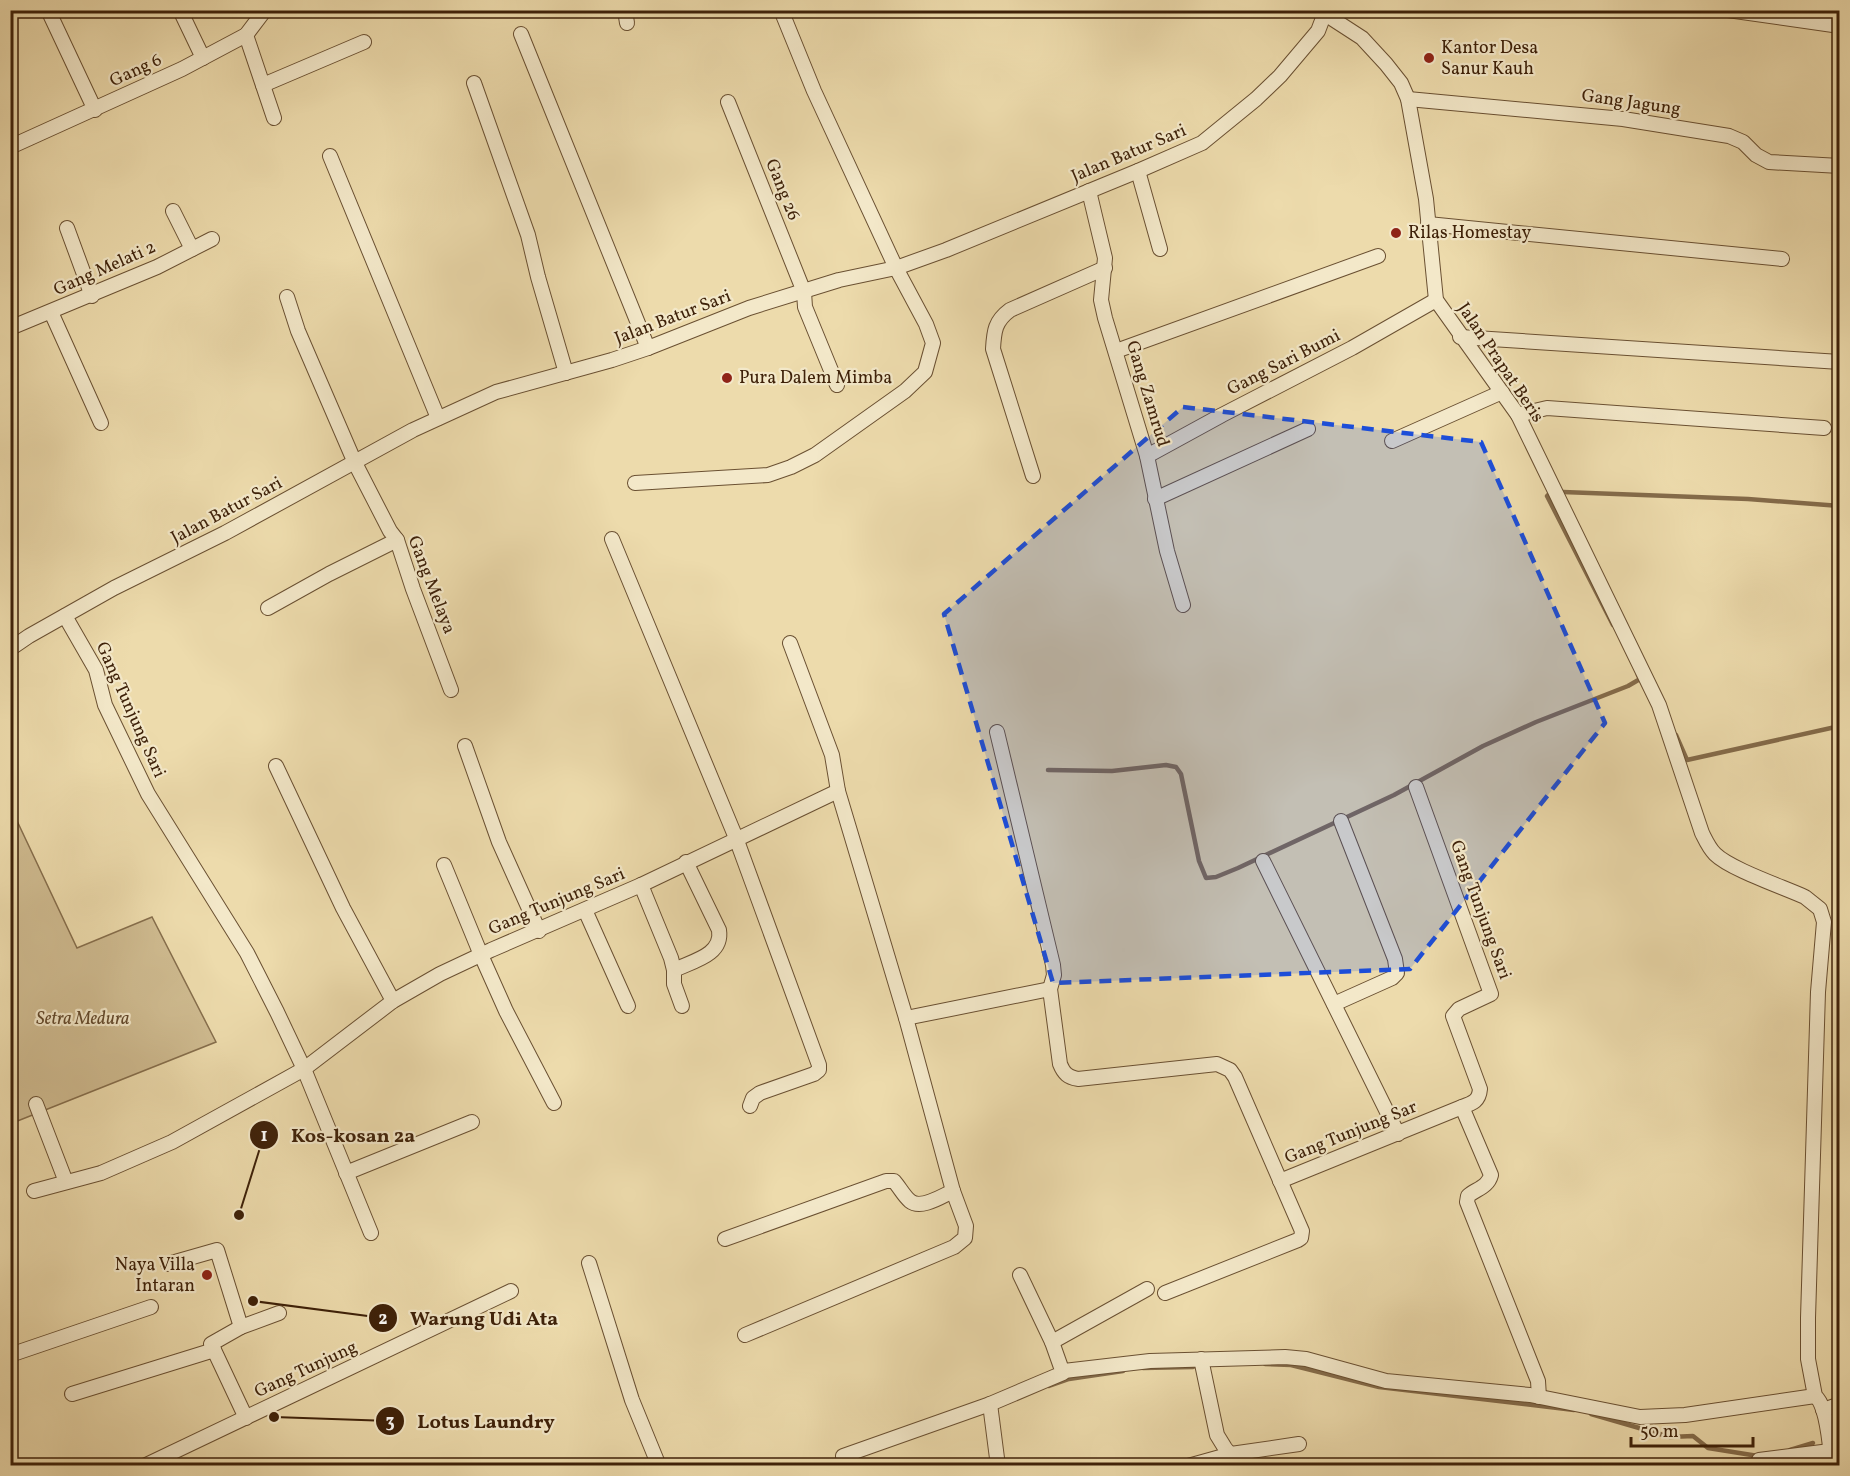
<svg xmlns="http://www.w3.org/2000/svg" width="1850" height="1476" font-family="Vollkorn,serif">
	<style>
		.green { fill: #cfbb90; stroke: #866e4c; stroke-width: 1.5 }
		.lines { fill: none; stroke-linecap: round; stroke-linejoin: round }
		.stream { stroke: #846b4a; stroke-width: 4.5 }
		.minor-casing { stroke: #6a5032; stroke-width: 16 }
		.minor { stroke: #f3e8c9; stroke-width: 14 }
		.marked { fill: #1d4ed8; fill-opacity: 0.2; stroke: #1d4ed8; stroke-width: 4.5; stroke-dasharray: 12 8; stroke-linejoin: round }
		.poi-dot { fill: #8f2418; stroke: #f3e8c9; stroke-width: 2 }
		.labels { text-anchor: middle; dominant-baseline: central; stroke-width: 4.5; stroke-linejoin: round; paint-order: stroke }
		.poi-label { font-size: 18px; fill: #3e2109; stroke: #f3e8c9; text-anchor: start }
		.street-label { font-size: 18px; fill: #3e2109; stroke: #f3e8c9 }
		.park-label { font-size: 18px; font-style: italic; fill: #62482b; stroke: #f3e8c9 }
		.leader { fill: none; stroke: #3e2109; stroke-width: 2 }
		.callout-dot { fill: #3e2109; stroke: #f3e8c9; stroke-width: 2 }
		.mark-label { font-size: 18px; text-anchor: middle; font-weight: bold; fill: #fff }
		.callout-label { font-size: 20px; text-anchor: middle; font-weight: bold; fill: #3e2109; stroke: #f3e8c9; stroke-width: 4.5; stroke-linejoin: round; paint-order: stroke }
	</style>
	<rect width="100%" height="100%" fill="#eddbac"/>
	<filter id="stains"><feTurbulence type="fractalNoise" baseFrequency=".00333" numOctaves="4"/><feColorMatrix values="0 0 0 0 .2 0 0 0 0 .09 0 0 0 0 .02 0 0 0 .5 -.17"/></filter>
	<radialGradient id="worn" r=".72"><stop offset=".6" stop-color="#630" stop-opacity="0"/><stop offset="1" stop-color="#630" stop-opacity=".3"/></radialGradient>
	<polygon class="green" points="10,806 77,948 152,917 216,1042 15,1122 10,1109"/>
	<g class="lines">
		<g class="stream">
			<polyline points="1563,492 1748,499 1840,506"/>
			<polyline points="1549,494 1547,496 1613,625"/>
			<polyline points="1676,735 1687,760 1840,726"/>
			<polyline points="1048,770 1112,771 1166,765 1176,767 1181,774 1199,861 1206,878 1216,877 1238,868 1394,795 1483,746 1536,722 1628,686 1640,679 1638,675"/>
			<polyline points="1265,1364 1291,1365 1379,1387 1574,1410"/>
			<polyline points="1143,1368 1193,1367"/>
			<polyline points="1049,1386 1069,1379 1123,1371"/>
			<polyline points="1591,1414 1670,1437 1693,1436 1708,1448 1758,1456"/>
			<polyline points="1834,1429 1833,1416 1840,1414"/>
			<polyline points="1835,1440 1840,1455"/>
			<polyline points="1790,1450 1813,1443"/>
			<polyline points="823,1466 843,1458"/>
		</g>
		<defs>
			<g id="minor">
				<polyline points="48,10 95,110"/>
				<polyline points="180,10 203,58"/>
				<polyline points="625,10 627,23"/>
				<polyline points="1728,10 1840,26"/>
				<path d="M1325,14L1362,38L1386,64L1401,83L1408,99L1426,199L1436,300L1518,415L1659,705L1702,833C1706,841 1709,848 1715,854C1730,869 1783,887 1805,897L1820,909L1824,922L1818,992L1808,1318V1359L1815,1396C1828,1406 1830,1449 1832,1466"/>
				<polyline points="521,34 648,348"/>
				<polyline points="246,35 274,118"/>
				<polyline points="474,83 528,235 538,277 566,373"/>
				<polyline points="263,85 364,42"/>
				<polyline points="1408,99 1623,119 1729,136 1743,142 1756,155 1769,162 1840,166"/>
				<polyline points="728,102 804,292 805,307 837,385"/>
				<polyline points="10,147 182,69 246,35 265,10"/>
				<polyline points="330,156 438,418"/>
				<polyline points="1138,171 1160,249"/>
				<polyline points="1089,191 1105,258 1101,300 1105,318 1147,456 1167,551 1183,605"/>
				<polyline points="173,211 192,249"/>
				<polyline points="1428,224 1782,259"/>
				<polyline points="67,228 92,296"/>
				<polyline points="287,297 298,331 355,463 390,531 397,540 413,589 451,690"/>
				<polyline points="51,312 101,423"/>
				<polyline points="10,328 157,267 212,239"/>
				<polyline points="1460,337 1840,362"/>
				<polyline points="1116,351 1378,256"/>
				<polyline points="10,376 10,384"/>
				<polyline points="1518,415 1547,408 1824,428"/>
				<polyline points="1392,441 1502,392"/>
				<polyline points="1147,456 1222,415 1352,348 1436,300"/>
				<path d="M1033,476L993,349C994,331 995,321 1010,310L1105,268"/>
				<polyline points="635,483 768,475 791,467 815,455 905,391 925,372 933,343 926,324 896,268 814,91 781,10"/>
				<polyline points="1155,499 1308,429"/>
				<polyline points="612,539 736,838 819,1065 819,1070 814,1074 760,1093 753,1098 750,1106"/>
				<polyline points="268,608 329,574 397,540"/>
				<polyline points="65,616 96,670 105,705 148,794 247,953 277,1012 304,1069 371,1233"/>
				<polyline points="10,649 29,636 114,588 225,533 413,430 496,392 612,360 648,348 749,308 839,280 896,268 946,250 1138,171 1202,143 1256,99 1280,76 1318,31 1326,10"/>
				<path d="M997,732L1053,965L1054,975L1050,989L1060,1064C1064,1074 1068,1077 1078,1079L1217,1064L1230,1070L1235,1077L1302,1231L1301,1238L1298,1240L1165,1293"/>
				<polyline points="465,746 499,842 539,931"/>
				<polyline points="276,766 343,908 393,1001"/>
				<polyline points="1263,861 1398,1134"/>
				<polyline points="444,865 481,955 506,1011 554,1103"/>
				<polyline points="641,885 671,958 674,970 674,984 682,1006"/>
				<polyline points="585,910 628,1006"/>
				<path d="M674,970C693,961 723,955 719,930L686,862"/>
				<polyline points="1334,1004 1392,978 1397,973 1395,959 1341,821"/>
				<polyline points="906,1018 1050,989"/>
				<polyline points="36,1104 66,1182"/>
				<path d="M1462,1107L1491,1175C1488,1187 1476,1189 1468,1196L1467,1202L1538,1381L1539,1397"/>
				<polyline points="346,1173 472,1122"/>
				<path d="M1280,1181L1462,1107C1473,1103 1479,1101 1480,1089L1453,1016L1459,1009L1491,994L1416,787"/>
				<polyline points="34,1191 101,1173 172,1142 304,1069 393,1001 440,974 491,950 641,885 838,791"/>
				<path d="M725,1239L886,1181H894C900,1188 904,1196 910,1201C921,1210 942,1196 953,1191"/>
				<polyline points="589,1263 632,1400 659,1466"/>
				<polyline points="168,1264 217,1250 241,1327"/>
				<polyline points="745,1335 954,1247 965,1238 966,1226 953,1191 906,1018 838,791 832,755 790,643"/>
				<polyline points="1052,1342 1147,1289"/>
				<polyline points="214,1350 211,1344 241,1327 279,1313"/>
				<polyline points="10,1355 151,1307"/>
				<polyline points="1201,1359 1217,1435 1225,1448 1240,1466"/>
				<polyline points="1064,1371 1150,1361 1285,1357 1306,1359 1386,1381 1530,1395 1640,1417 1685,1415 1815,1396"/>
				<polyline points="72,1394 214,1350 246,1418"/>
				<polyline points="990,1404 998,1466"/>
				<polyline points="1823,1410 1840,1404"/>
				<polyline points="843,1456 990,1404 1063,1373 1052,1342 1020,1275"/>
				<polyline points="1759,1460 1830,1451"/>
				<polyline points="144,1466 511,1291"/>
				<polyline points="1188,1466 1231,1454 1299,1444"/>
			</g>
		</defs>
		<use href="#minor" class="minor-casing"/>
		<use href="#minor" class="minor"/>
	</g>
	<path class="marked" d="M1183,407L1481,442L1605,723L1410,969L1053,983L944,614Z"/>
	<g class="poi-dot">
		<circle cx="1429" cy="58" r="6"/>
		<circle cx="1396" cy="233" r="6"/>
		<circle cx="727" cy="378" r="6"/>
		<circle cx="207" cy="1275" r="6"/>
	</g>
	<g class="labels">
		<g class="poi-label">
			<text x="1441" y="48">Kantor Desa<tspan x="1441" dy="21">Sanur Kauh</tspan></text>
			<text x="1408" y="233">Rilas Homestay</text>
			<text x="739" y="378">Pura Dalem Mimba</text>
			<text x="195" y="1265" text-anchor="end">Naya Villa<tspan x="195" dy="21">Intaran</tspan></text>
		</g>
		<g class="street-label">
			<text transform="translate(136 71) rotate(-25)">Gang 6</text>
			<text transform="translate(1631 103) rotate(8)">Gang Jagung</text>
			<text transform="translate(1129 154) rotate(-23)">Jalan Batur Sari</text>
			<text transform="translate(782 190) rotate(68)">Gang 26</text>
			<text transform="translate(105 269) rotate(-24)">Gang Melati 2</text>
			<text transform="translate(673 318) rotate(-21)">Jalan Batur Sari</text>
			<text transform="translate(1284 363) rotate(-27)">Gang Sari Bumi</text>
			<text transform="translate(1500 363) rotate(56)">Jalan Prapat Beris</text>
			<text transform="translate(1147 394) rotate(73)">Gang Zamrud</text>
			<text transform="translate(227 511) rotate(-28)">Jalan Batur Sari</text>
			<text transform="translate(431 585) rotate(69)">Gang Melaya</text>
			<text transform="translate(130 710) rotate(66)">Gang Tunjung Sari</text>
			<text transform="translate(557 902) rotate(-23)">Gang Tunjung Sari</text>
			<text transform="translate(1480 910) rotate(70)">Gang Tunjung Sari</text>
			<text transform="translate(1351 1133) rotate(-22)">Gang Tunjung Sar</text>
			<text transform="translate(306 1370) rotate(-25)">Gang Tunjung</text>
		</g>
		<g class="park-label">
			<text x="83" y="1019">Setra Medura</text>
		</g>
	</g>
	<path class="leader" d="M239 1215L264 1135M253 1301L383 1318M274 1417L390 1421"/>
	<g class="callout-dot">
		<circle cx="239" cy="1215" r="6"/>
		<circle cx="253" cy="1301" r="6"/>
		<circle cx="274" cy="1417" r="6"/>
		<circle cx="264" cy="1135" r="15"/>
		<circle cx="383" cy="1318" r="15"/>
		<circle cx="390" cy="1421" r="15"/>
	</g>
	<g class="mark-label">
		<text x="264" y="1141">1</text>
		<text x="383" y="1324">2</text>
		<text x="390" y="1427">3</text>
	</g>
	<g class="callout-label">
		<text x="353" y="1142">Kos-kosan 2a</text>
		<text x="484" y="1325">Warung Udi Ata</text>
		<text x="486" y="1428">Lotus Laundry</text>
	</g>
	<rect width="1850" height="1476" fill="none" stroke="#eddbac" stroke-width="36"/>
	<rect x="12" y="12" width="1826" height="1452" fill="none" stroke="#3e2109" stroke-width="3"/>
	<rect x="18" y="18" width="1814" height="1440" fill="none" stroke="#3e2109" stroke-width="1.5"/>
	<path d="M1631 1437v9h122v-9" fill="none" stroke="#3e2109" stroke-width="3"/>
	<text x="1640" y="1437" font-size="18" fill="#3e2109" stroke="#f3e8c9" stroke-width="4.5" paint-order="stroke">50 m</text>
	<rect width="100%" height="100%" filter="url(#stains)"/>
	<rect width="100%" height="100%" fill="url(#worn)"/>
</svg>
